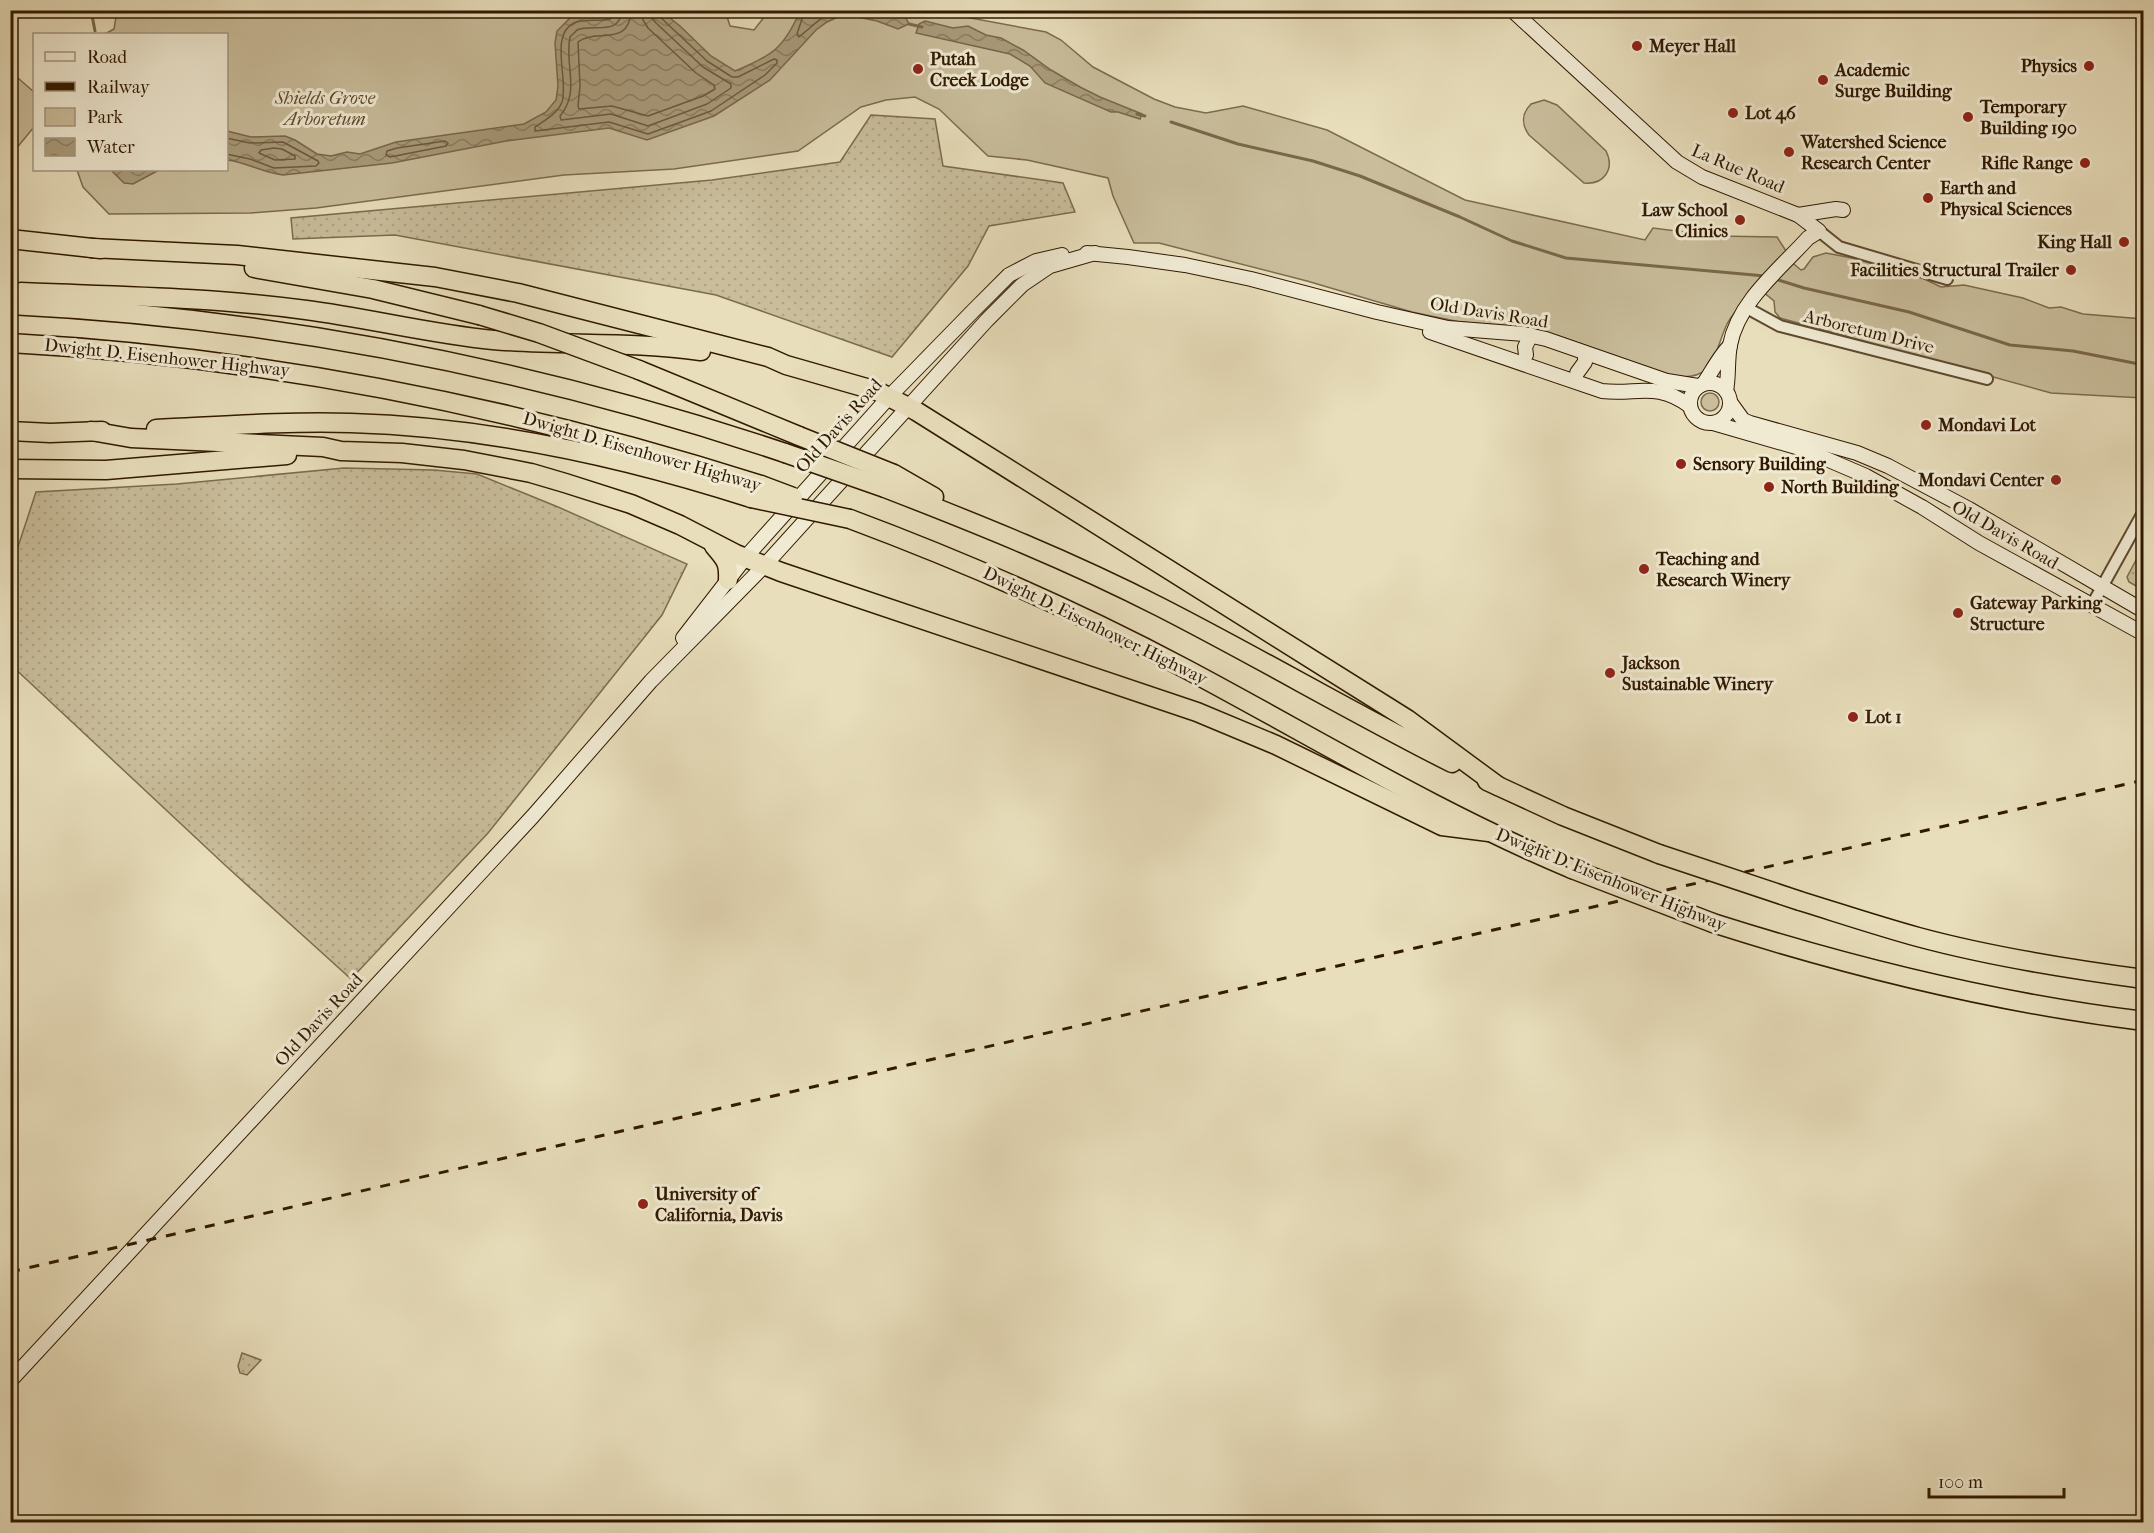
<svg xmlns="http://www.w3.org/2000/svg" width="2154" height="1533" font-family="'IM FELL French Canon',serif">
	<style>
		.grass { fill: url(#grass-dots); stroke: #7c6b4e; stroke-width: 1.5 }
		.green { fill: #c9bd9b; stroke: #7c6b4e; stroke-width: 1.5 }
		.water { fill: url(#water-waves); stroke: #79674a; stroke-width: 1.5 }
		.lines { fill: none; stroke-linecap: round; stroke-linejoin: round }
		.shore { stroke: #6c5a3e; stroke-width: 1.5 }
		.stream { stroke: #79674a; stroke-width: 3 }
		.street-casing { stroke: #5e4a2f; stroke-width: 14 }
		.secondary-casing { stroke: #301900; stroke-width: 16 }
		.highway-casing { stroke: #301900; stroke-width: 21 }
		.street { stroke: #f0ead3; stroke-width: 10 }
		.secondary { stroke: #f0ead3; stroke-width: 14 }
		.highway { stroke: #e8debb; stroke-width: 18 }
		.rail { stroke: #301900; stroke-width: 3; stroke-dasharray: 10 10; stroke-linecap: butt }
		.highway-bridge-casing { stroke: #301900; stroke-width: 21; stroke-linecap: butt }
		.highway-bridge { stroke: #e8debb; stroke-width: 18 }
		.poi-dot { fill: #8f2418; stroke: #f0ead3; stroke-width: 2 }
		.labels { text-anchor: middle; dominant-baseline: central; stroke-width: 6; stroke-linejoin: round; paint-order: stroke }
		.poi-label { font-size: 18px; font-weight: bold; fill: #301900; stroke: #f0ead3; text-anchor: start }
		.park-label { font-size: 18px; font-style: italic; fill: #5e4a2e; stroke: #f0ead3 }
		.street-label { font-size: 18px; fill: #301900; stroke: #f0ead3 }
	</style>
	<defs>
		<pattern id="grass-dots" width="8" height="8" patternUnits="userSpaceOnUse" patternTransform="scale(1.5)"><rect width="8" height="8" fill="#c9bd9b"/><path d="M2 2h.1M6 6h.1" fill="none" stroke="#ada284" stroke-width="1.8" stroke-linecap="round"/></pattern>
		<pattern id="water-waves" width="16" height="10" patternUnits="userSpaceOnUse" patternTransform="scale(1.5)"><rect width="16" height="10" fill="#a99b7b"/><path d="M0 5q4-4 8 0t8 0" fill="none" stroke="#8a7e62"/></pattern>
	</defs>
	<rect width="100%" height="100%" fill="#e8debb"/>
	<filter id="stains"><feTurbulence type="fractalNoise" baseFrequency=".00333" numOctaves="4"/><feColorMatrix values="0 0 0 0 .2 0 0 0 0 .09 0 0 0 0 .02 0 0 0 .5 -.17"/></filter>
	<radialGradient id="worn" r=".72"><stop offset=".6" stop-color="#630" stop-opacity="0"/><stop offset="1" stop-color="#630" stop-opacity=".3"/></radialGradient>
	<g class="grass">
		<polygon points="871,115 935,119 943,166 1063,183 1075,212 989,226 968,266 892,357 716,295 395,235 293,239 291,218 712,180 840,162"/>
		<polygon points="344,468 434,470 477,474 558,507 687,564 662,615 488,833 351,979 226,866 10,664 11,563 14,559 36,492 177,484"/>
		<polygon points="2143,547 2143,590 2129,582 2127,577"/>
		<polygon points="242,1353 261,1360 247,1375 240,1373 238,1366"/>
	</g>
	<g class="green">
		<path d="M725,10L730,26L754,30L769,11H933L1046,32L1061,40L1093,67L1154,99L1175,107L1206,113L1243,106L1327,130L1465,200L1645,240L1653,228L1716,236L1777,237L1788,254V259L1801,270L1804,269L1813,257L1826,253L1852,258L1920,277L1941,287L1964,285L2023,298L2049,308L2061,307L2083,314L2143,319V398L2051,393L1780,318L1775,312L1774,301L1757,287C1747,299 1734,310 1727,324C1713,354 1716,382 1673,376L1544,331L1524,327L1460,322L1412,312L1307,281L1159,243H1134L1113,196L1108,178L1027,160L988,156L939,109L915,97L886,100L861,107L798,151L674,169L564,175L316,208L251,213L109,214L83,187L77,170H226V34H105L114,29L117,11Z"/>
		<polygon points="11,72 34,92 34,127 11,155"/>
		<path d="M1544,100L1557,105L1606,151C1615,169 1604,185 1584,183L1529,135C1521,124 1522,113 1531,104Z"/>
		<circle cx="1710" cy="402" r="9"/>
	</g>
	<g class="water">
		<path d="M617,11H661L680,26L711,56L735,71C772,56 784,48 800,11H902L909,24L898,29L877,21L853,16L838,17L827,22L816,30L770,80L714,116L647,140L609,128L506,141L392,163L283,175C263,173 246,162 227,160V131L251,137L285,136L295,140L317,154L331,156L347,152L360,154L396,142L524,124L546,112L556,100L558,86L555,43L557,31L571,17L605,14Z"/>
		<polygon points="925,21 953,28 968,26 986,35 1001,38 1023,50 1051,70 1080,87 1100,97 1142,114 1140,119 1118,112 1111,112 1045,83 1030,66 1010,54 916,33 919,24"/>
		<polygon points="111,170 159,170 133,184 124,183"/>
	</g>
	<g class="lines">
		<g class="shore">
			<path d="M615,10L614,15L610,19C599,22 584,18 574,23C549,35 569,80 562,102C558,113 544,121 535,127V131L609,122L648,134L711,111L765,75L777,63V60L774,59L738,77H732L707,61L660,17L658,10"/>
			<path d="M622,10C620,37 592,23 577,30C576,31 570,37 570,37C564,65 581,91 560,116L561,120L611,114L648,126L707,104L731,88V84L703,67L656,23L651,17V10"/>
			<path d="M631,10C630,48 595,28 578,42L580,86L578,106L579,109L612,106L648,116L703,96L715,89L714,85L696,73L648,28L643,20L642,10"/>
			<polyline points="805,10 797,34 799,37 824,16 837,12 849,10"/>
			<polyline points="226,138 250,143 283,142 318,161 319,163 316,166 274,168 250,159 226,154"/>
			<polygon points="445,141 448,143 446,146 390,157 386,155 387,151 397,148"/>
			<polygon points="274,148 282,149 295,156 295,159 275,160 259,153 261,150"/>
		</g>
		<g class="stream">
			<polyline points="91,10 95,31"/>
			<polyline points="909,24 922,27"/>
			<polyline points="1137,114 1145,116"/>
			<polyline points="1171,122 1238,144 1313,161 1360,176 1460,217 1512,241 1566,258 1765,276"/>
			<polyline points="1775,279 1804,288 1909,312 2010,345 2073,351 2144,365"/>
		</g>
		<defs>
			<g id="street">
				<polyline points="1819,231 1839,247 1947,279"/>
				<polyline points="1747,308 1780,326 1987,379"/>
				<polyline points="2092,605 2144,511"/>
			</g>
			<g id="secondary">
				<path d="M1512,10L1677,162L1702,177L1798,215L1819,231L1808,238C1780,269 1738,302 1730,345C1727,360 1729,376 1726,391"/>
				<polyline points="1798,215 1836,209 1843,210"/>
				<polyline points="1087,253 1128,257 1185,265 1251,279 1377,312 1448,328 1524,334 1546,339 1667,381 1698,386"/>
				<path d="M1430,332L1602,391C1638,395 1656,381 1690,406"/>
				<polyline points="1526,355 1525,347 1531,335"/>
				<polyline points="1577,373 1585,362 1585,353"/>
				<circle cx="1710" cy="403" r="20"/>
				<path d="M1704,383C1711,373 1722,352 1730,346"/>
				<polyline points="1730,402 1743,420 1750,423 1857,453 1888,466 1969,509 2144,611"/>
				<polyline points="1713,423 1803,449 1866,476 1922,507 1979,543 2144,634"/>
				<polyline points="683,638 745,558 889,397 973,311 1009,275 1036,261 1062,255"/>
				<polyline points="10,1381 533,816 651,681 765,565 987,320 1022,285 1050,266 1095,253"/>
			</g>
			<g id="highway">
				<polyline points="10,239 101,249"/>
				<polyline points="91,248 237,255 435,277 518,293 768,357 786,365 877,391 916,411 1407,719 1498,786"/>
				<polyline points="254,268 373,289 479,315"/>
				<path d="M10,294L21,292C116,296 211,297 306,310C368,318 430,334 493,340C563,346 632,341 701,351"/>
				<path d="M10,305C274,318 535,369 785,453"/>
				<path d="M10,343C268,357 516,407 761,485"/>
				<polyline points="639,370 799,436"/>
				<path d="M156,429C221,426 286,421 351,423C489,427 621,456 751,498"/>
				<polyline points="10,431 50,433 102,431"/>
				<polyline points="91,431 131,438 323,447 341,451 402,453 464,460 531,473 565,483 631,504 680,525 736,554 781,572 1197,712 1276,745 1442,826 1489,832"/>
				<polyline points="10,469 106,470 287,455"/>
				<polyline points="894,474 934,497"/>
				<path d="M885,488C978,524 1070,561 1160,607C1258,657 1353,713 1452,763"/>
				<path d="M850,519C965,562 1077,611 1186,669C1314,737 1438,813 1572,869"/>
				<path d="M714,546C725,559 729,562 728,580"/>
				<polyline points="1487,781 1563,816 1659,854"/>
				<path d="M1800,901C1839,913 1878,926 1918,937C1992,957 2068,969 2144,979"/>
				<path d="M1713,923C1854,968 1997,1003 2144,1021"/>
			</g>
		</defs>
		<use href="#street" class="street-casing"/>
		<use href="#secondary" class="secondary-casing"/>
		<use href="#highway" class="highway-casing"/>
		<use href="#street" class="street"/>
		<use href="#secondary" class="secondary"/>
		<use href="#highway" class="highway"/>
		<polyline class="rail" points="10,1272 2144,780"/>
		<defs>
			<g id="highway-bridge">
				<polyline points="479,315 539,333 639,370"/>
				<polyline points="799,436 894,474"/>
				<polyline points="785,453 885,488"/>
				<polyline points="761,485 793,497"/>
				<polyline points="751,498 850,519"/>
				<polyline points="1659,854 1800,901"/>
				<polyline points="1572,869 1713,923"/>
			</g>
		</defs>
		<use href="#highway-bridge" class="highway-bridge-casing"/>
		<use href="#highway-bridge" class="highway-bridge"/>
	</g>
	<g class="poi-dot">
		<circle cx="1637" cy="46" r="6"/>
		<circle cx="2089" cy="66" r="6"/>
		<circle cx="918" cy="69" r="6"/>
		<circle cx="1823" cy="80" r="6"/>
		<circle cx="1733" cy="113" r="6"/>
		<circle cx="1968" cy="117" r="6"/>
		<circle cx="1789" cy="152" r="6"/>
		<circle cx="2085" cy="163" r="6"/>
		<circle cx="1928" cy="198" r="6"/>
		<circle cx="1740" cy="220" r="6"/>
		<circle cx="2124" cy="242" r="6"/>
		<circle cx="2071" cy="270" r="6"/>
		<circle cx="1926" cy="425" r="6"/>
		<circle cx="1681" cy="464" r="6"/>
		<circle cx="2056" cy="480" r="6"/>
		<circle cx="1769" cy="487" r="6"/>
		<circle cx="1644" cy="569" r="6"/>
		<circle cx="1958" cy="613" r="6"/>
		<circle cx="1610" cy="673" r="6"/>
		<circle cx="1853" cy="717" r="6"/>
		<circle cx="643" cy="1204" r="6"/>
	</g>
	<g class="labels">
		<g class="poi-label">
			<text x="1649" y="46">Meyer Hall</text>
			<text x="930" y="59">Putah<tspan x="930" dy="21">Creek Lodge</tspan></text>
			<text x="2077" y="66" text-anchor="end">Physics</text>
			<text x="1835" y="70">Academic<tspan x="1835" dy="21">Surge Building</tspan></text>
			<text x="1980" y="107">Temporary<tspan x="1980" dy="21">Building 190</tspan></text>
			<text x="1745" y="113">Lot 46</text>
			<text x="1801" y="142">Watershed Science<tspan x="1801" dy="21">Research Center</tspan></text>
			<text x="2073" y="163" text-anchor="end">Rifle Range</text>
			<text x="1940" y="188">Earth and<tspan x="1940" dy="21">Physical Sciences</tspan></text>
			<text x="1728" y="210" text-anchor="end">Law School<tspan x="1728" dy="21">Clinics</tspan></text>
			<text x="2112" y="242" text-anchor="end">King Hall</text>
			<text x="2059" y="270" text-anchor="end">Facilities Structural Trailer</text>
			<text x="1938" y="425">Mondavi Lot</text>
			<text x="1693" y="464">Sensory Building</text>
			<text x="2044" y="480" text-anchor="end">Mondavi Center</text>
			<text x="1781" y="487">North Building</text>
			<text x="1656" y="559">Teaching and<tspan x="1656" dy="21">Research Winery</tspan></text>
			<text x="1970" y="603">Gateway Parking<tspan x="1970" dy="21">Structure</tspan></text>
			<text x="1622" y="663">Jackson<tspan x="1622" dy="21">Sustainable Winery</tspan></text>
			<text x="1865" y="717">Lot 1</text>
			<text x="655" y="1194">University of<tspan x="655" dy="21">California, Davis</tspan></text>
		</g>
		<g class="park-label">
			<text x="325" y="98">Shields Grove<tspan x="325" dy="21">Arboretum</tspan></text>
		</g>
		<g class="street-label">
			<text transform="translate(1738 169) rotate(23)">La Rue Road</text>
			<text transform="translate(1489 313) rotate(9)">Old Davis Road</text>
			<text transform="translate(1869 332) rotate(14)">Arboretum Drive</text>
			<text transform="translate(167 358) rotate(6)">Dwight D. Eisenhower Highway</text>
			<text transform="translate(839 426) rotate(-48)">Old Davis Road</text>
			<text transform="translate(642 452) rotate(16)">Dwight D. Eisenhower Highway</text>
			<text transform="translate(2005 535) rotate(30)">Old Davis Road</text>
			<text transform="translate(1095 626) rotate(26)">Dwight D. Eisenhower Highway</text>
			<text transform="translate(1611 880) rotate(22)">Dwight D. Eisenhower Highway</text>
			<text transform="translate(319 1020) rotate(-47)">Old Davis Road</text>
		</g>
	</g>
	<rect width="2154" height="1533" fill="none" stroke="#e8debb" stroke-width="36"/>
	<rect x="12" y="12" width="2130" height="1509" fill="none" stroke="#301900" stroke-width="3"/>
	<rect x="18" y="18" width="2118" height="1497" fill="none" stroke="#301900" stroke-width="1.5"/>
	<rect x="33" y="33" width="195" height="138" fill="#f0ead3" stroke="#a3967f" stroke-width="1.5"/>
	<rect x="45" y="52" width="30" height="9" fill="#f0ead3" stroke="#a3967f" stroke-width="1.5"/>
	<text x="87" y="63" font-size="18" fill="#301900">Road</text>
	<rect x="45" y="82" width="30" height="9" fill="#301900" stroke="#a3967f" stroke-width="1.5"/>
	<text x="87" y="93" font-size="18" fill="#301900">Railway</text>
	<rect x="45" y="108" width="30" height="18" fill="#c9bd9b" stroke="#a3967f" stroke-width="1.5"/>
	<text x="87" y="123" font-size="18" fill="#301900">Park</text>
	<rect x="45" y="138" width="30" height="18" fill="url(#water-waves)" stroke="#a3967f" stroke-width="1.5"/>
	<text x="87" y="153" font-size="18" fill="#301900">Water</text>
	<path d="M1929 1488v9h135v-9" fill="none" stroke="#301900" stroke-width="3"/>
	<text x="1938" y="1488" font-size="18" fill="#301900" stroke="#f0ead3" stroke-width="4.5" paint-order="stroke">100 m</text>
	<rect width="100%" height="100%" filter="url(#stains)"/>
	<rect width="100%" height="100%" fill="url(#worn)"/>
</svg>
